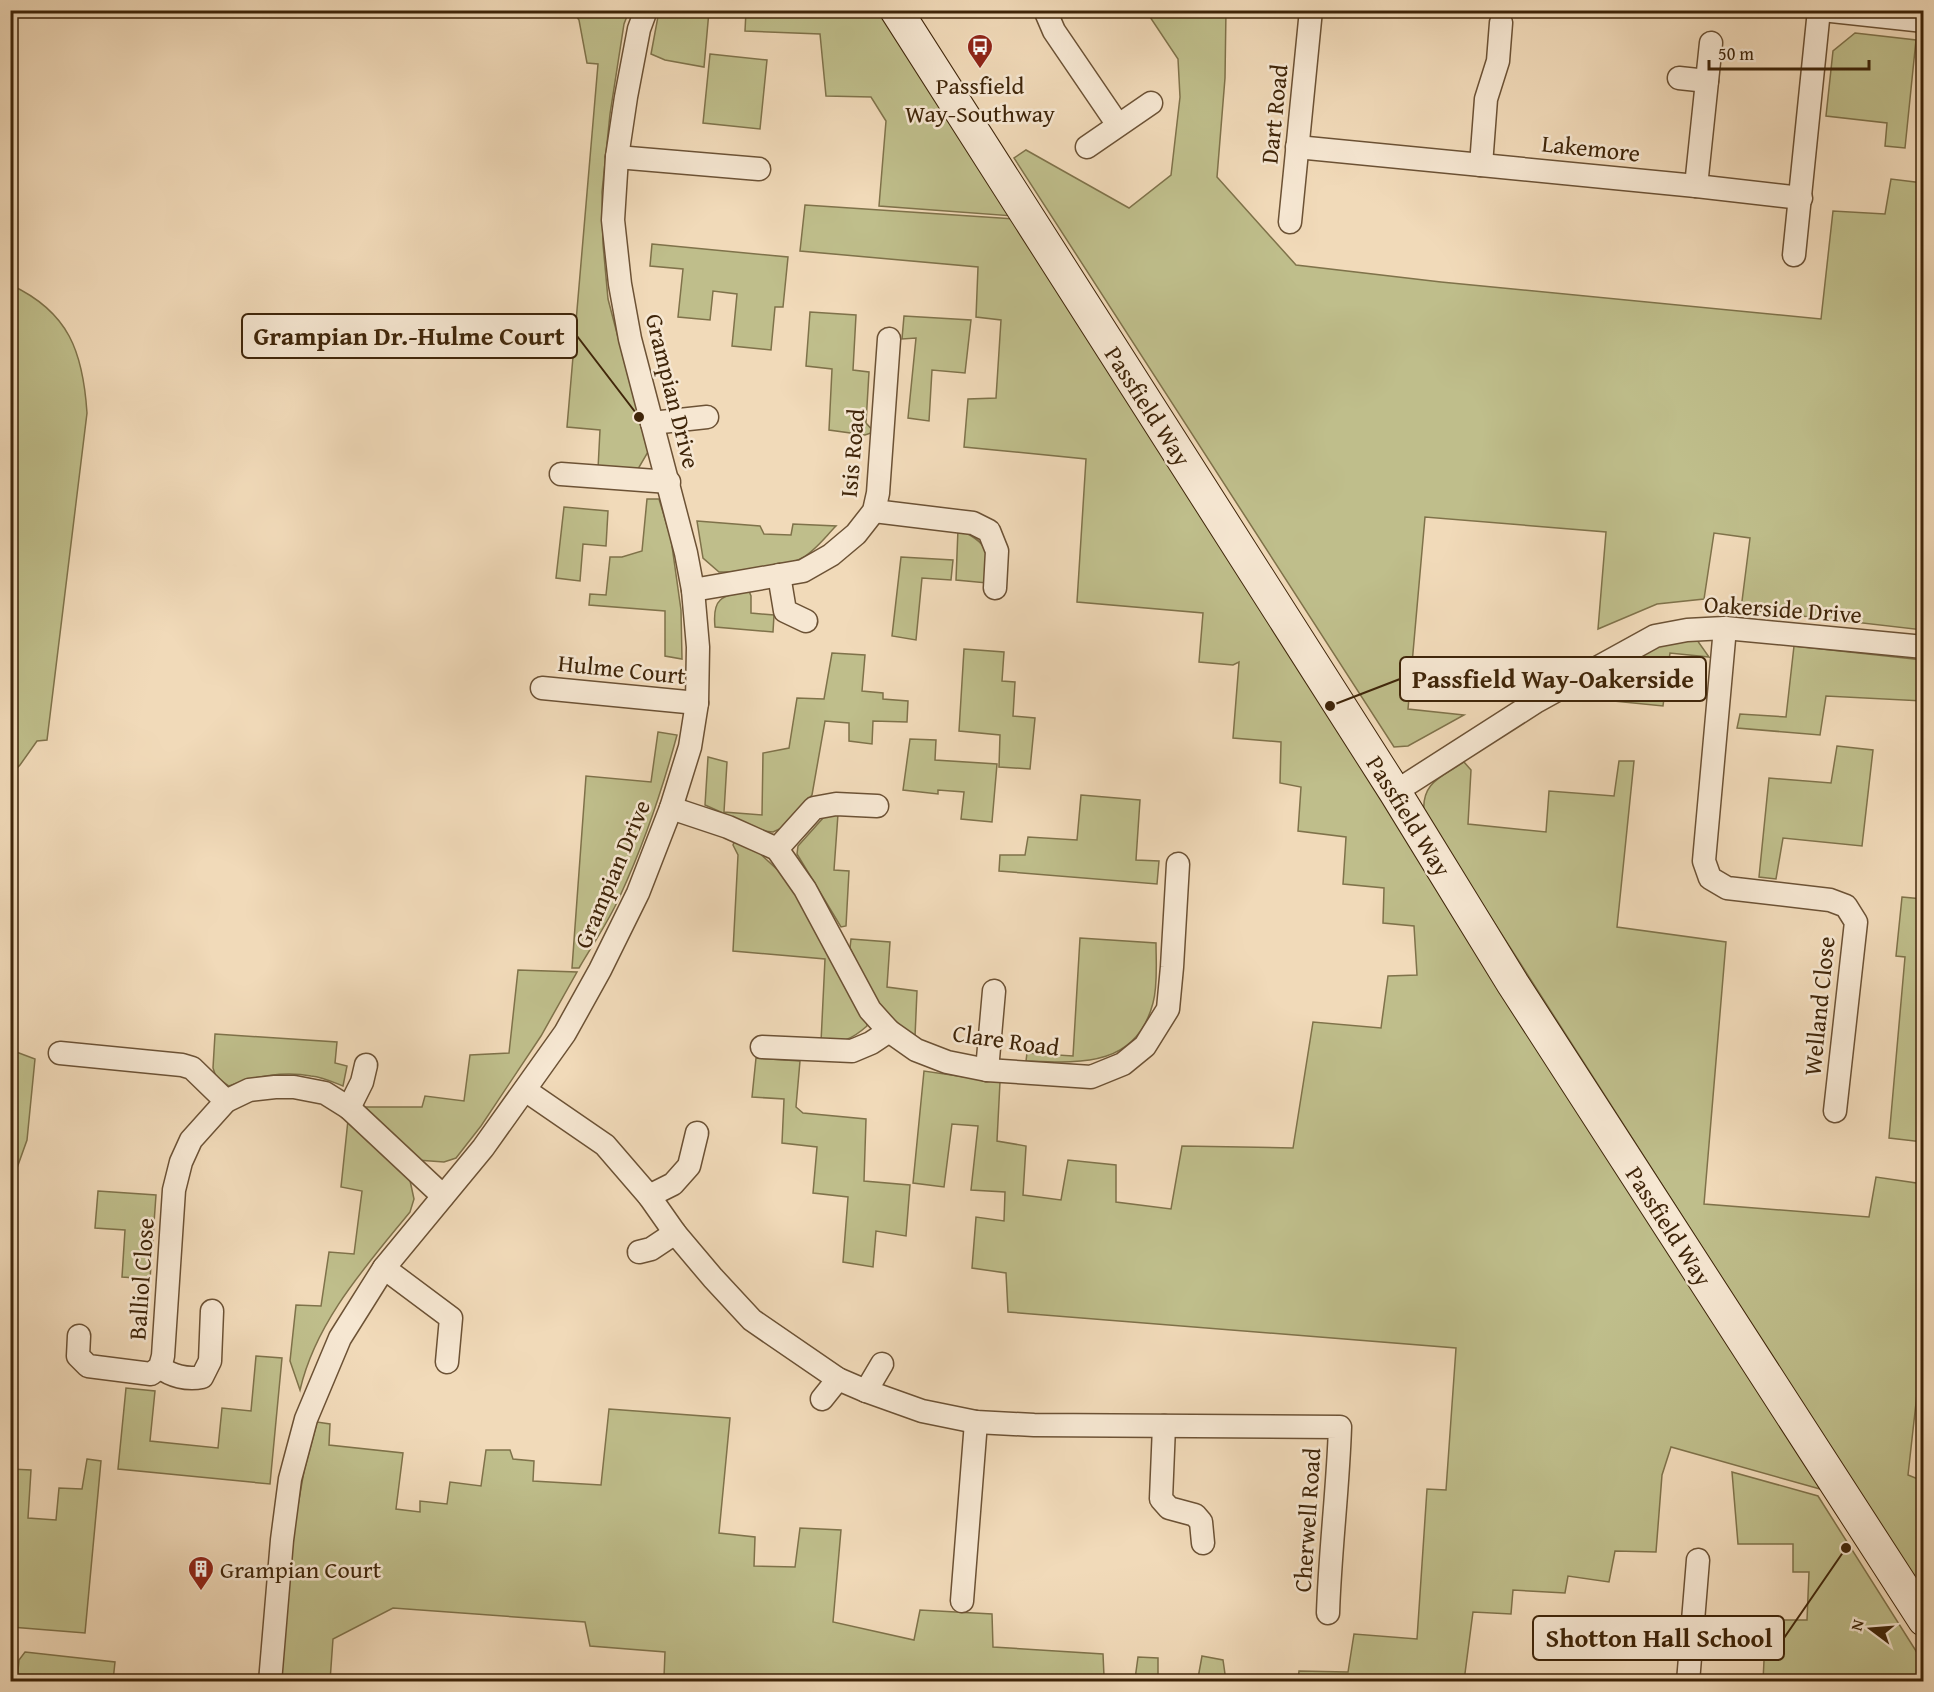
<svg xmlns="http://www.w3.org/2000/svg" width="1934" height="1692" font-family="'Gentium Book Plus',serif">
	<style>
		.green { fill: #bfbe8b; stroke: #7f724a; stroke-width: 1.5 }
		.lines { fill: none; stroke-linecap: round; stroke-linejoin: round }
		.street-casing { stroke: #6c5235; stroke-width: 25 }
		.secondary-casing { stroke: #3f2509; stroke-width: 34 }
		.street { stroke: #f6e7d2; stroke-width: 22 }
		.secondary { stroke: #f6e7d2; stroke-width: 32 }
		.labels { text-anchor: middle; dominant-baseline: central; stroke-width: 5; stroke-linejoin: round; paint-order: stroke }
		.poi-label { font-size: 24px; fill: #3f2509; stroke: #f6e7d2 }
		.street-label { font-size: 24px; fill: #3f2509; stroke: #f6e7d2 }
		.leader { fill: none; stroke: #3f2509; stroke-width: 2 }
		.callout-dot { fill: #3f2509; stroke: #f6e7d2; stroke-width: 2 }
		.callout { fill: #f6e7d2; stroke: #3f2509; stroke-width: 2 }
		.callout-label { font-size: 26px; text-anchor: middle; font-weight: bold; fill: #3f2509 }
	</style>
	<rect width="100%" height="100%" fill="#f1dab9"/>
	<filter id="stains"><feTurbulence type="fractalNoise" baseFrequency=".00333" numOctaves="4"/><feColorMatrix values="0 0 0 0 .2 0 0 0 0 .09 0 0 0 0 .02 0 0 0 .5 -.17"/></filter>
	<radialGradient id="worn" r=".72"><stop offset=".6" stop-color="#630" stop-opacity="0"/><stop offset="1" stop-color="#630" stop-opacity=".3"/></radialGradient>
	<g class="green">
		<polygon points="1226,10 1225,78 1217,177 1296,265 1441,282 1821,319 1833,211 1885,214 1891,179 1923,183 1923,630 1741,609 1750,538 1714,533 1704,599 1657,604 1598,629 1606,532 1425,517 1408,709 1464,715 1408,746 1394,747 1014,158 1026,150 1129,208 1171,175 1180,97 1178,59 1146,11"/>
		<polygon points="573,11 629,11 624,24 610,114 602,192 603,244 608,299 648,452 638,469 598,469 600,430 567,427 598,64 587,63 579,20"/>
		<polygon points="659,11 709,11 704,67 665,60 651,54"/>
		<polygon points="746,11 882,11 1013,216 879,206 886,121 871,97 826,96 820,34 745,31"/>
		<polygon points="1855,33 1916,40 1905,148 1885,146 1887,123 1826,116 1833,51"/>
		<polygon points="710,54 767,60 760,129 703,123"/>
		<polygon points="805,205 1015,219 1753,1373 1820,1489 1671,1447 1662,1475 1656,1552 1615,1551 1609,1582 1568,1576 1565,1593 1513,1590 1511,1614 1473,1612 1464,1681 1298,1681 1299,1671 1348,1672 1354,1634 1417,1639 1427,1489 1446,1490 1456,1348 1008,1312 1006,1273 972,1268 976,1217 1004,1221 1005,1192 971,1190 978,1126 952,1124 944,1187 913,1183 924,1071 1000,1082 997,1141 1026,1146 1023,1195 1061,1200 1068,1160 1116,1165 1116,1202 1171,1209 1182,1146 1293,1148 1313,1022 1381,1028 1388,976 1417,975 1414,926 1383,923 1384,888 1343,884 1346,837 1298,831 1301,787 1280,783 1281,742 1233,738 1239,662 1233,665 1199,662 1203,613 1077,602 1086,459 964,447 968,399 996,398 1001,320 976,317 978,267 800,251"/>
		<polygon points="652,244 788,257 783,307 775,307 771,350 732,346 737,294 713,291 710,320 678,317 683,269 650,266"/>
		<path d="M11,285C69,312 83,352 87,413L47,740L37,741L20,765L11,774Z"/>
		<polygon points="810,312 856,315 853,370 869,372 866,423 874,432 865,435 829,430 832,369 806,366"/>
		<polygon points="904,316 971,320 965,373 932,370 929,421 908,418 916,338 902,339"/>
		<polygon points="647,499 659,499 671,539 681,610 682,659 665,656 665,611 589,605 590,594 606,595 610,557 622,557 642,551"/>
		<polygon points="564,507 608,511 606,546 583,544 580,581 556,578"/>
		<path d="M697,521L760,526L764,534L791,535L793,524L836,526C826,536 815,551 802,558C787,567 738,572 719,572L703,558Z"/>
		<path d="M958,529C989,543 988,550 987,583L956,580Z"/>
		<polygon points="901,557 953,560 951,580 922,578 916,640 892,636"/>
		<path d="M749,591L751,596V613L774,615L773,632L715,627C712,597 722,596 749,591Z"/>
		<polygon points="1670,640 1697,640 1709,657 1670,653 1663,706 1574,697 1574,693"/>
		<polygon points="1794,646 1923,660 1923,701 1826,696 1820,735 1737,728 1740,714 1786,717"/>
		<polygon points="964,649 1004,652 1002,681 1015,682 1013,716 1035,718 1030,769 999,767 1000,735 959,731"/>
		<polygon points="832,653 865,655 862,691 883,693 883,699 908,701 907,722 873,721 872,744 849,741 849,723 825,721 812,795 784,827 773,832 763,831 705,805 708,757 727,762 724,812 762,815 763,753 789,748 797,698 824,699"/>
		<path d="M658,732L677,735C662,791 644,844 620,896C609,921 593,944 579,968H572L586,776L651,782Z"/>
		<polygon points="910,739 936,740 935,760 997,764 992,822 961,819 964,792 938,790 938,794 903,790"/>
		<polygon points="1837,746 1873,750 1862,846 1783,838 1776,879 1759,877 1769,778 1831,783"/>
		<path d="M1619,761H1634L1617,927L1726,942L1704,1204L1869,1217L1876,1177L1923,1184L1924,1331L1908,1475L1923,1481V1592L1424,813C1421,782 1442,777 1464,762L1471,770L1468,824L1546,832L1549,791L1614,796Z"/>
		<polygon points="1081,795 1140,800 1136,860 1159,861 1157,884 999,871 1000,855 1025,855 1028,837 1077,840"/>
		<polygon points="838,814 834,870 849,871 846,926 841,927 797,854 798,846 824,817"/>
		<path d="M735,840L756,850L793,884L866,1014L867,1026C850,1041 843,1042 821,1042L825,959L733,951L738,855L733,845Z"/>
		<polygon points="1902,897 1923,899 1923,1142 1889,1138 1905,957 1896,956"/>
		<path d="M1080,938L1156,943C1156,962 1158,985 1153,1003C1136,1068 1079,1063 1026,1061L1027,1053L1073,1056Z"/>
		<polygon points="851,939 890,942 887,987 917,991 915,1037 896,1023 874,997 850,948"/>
		<polygon points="518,970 577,972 541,1036 481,1126 456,1158 444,1162 417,1160 365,1107 422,1107 425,1096 464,1101 470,1055 509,1053"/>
		<path d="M215,1034L337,1042L335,1063L347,1066L343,1086C333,1082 322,1077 311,1076C285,1071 253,1076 229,1086L216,1077L213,1068Z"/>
		<polygon points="11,1050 35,1059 27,1140 17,1168 11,1255"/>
		<polygon points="756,1058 800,1061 796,1107 803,1113 866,1119 864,1181 910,1185 906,1236 876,1231 873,1267 843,1262 848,1197 813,1193 817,1147 782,1143 784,1099 752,1097"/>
		<path d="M348,1120L409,1176L414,1199L410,1212C366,1266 316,1321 300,1390L290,1361L296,1305L321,1306L329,1252L354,1254L362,1191L341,1187Z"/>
		<polygon points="98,1191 156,1195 150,1279 122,1277 125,1230 95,1228"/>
		<polygon points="256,1356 282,1358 270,1484 118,1469 126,1388 155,1391 150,1441 218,1448 222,1408 251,1411"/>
		<polygon points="609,1409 730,1418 719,1533 755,1537 754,1566 795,1567 800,1528 841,1530 833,1622 914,1640 920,1610 992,1614 993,1647 1103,1654 1104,1676 1135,1679 1138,1657 1158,1658 1158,1681 696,1682 664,1677 665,1652 590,1646 585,1622 393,1608 333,1639 330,1681 280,1682 292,1539 304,1471 317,1422 330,1424 329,1445 403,1453 396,1509 420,1512 420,1501 447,1504 450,1482 481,1486 486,1450 510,1450 513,1459 534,1461 533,1481 601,1485"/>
		<polygon points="87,1459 101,1461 85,1633 11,1627 11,1469 31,1470 28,1518 56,1520 59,1488 82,1489"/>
		<polygon points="1732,1472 1818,1496 1923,1662 1923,1681 1763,1681 1766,1620 1807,1620 1809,1572 1793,1572 1793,1544 1738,1544"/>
		<polygon points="25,1652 115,1662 113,1681 17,1681 19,1660"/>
		<polygon points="1202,1656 1223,1660 1226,1681 1168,1681 1198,1678"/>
	</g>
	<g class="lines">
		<defs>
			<g id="street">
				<polyline points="1045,10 1054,31 1118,125"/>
				<polyline points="1822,10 1924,21"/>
				<polyline points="1679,78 1707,81"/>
				<polyline points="1087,147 1151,103"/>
				<polyline points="1297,147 1696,186 1801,198"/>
				<polyline points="617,157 759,169"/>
				<polyline points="1481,165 1486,99 1498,61 1501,23"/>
				<polyline points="1696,186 1711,43"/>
				<polyline points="1290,222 1311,10"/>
				<polyline points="1794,255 1819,10"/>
				<polyline points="652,423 707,417"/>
				<polyline points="561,474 669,482"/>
				<polyline points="874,511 973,523 989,531 997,551 995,588"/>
				<polyline points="779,575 785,611 806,621"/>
				<polyline points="693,590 803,571 831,555 856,534 874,511 878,493 889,339"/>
				<polyline points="1725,628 1704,861 1710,878 1727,888 1830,900 1846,906 1856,922 1835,1111"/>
				<polyline points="542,688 697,703"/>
				<polyline points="1395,792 1537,701 1655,636 1687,630 1725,628 1924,647"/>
				<polyline points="671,808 728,827 777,849 805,889 870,1010 889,1031 916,1050 947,1062 987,1070 1091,1077 1123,1064 1145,1046 1168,1009 1172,967 1178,864"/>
				<polyline points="777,849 814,808 836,804 877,806"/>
				<polyline points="762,1047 852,1051 871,1043 889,1031"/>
				<polyline points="60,1053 182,1065 192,1068 226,1101"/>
				<polyline points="987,1070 994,991"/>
				<path d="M525,1090L605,1145L649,1196L675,1233L713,1278L752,1320L838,1379L866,1391L922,1411L976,1422L1034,1425L1340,1427C1338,1489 1330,1551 1328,1613"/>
				<polyline points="349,1108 362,1082 366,1065"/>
				<polyline points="649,1196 673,1184 689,1166 697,1133"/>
				<polyline points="639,1252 651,1249 675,1233"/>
				<polyline points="384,1268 451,1318 447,1362"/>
				<polyline points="79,1336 78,1356 88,1366 151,1374 160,1367 163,1356 174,1190 181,1162 191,1140 226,1101 249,1090 275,1087 294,1087 325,1093 349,1108 443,1196"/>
				<path d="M160,1367C171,1376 187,1380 202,1377L210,1361L212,1311"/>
				<polyline points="866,1391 882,1364"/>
				<polyline points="822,1399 838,1379"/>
				<polyline points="1164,1426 1161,1499 1169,1508 1195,1515 1201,1522 1203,1543"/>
				<polyline points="962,1601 976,1422"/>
				<polyline points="270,1682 282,1540 290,1479 306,1419 340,1338 384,1268 483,1148 565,1033 600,970 638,893 671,808 690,747 697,703 698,647 693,590 686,553 630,339 620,284 613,220 617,157 626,97 639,29 646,10"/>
				<polyline points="1688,1682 1698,1560"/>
			</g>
			<polyline id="secondary" points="896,10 1395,792 1513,984 1924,1620"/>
		</defs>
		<use href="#street" class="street-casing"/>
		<use href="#secondary" class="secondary-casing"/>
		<use href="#street" class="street"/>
		<use href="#secondary" class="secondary"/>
	</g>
	<defs>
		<symbol id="bus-pin" viewBox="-11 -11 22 30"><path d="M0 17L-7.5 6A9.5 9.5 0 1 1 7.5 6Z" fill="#8f2418" stroke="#f6e7d2"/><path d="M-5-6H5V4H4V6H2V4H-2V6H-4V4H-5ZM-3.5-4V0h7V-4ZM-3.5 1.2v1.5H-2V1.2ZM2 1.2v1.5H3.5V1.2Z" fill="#fff"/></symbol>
		<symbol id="building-pin" viewBox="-11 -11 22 30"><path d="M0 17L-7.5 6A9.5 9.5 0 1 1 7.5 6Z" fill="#8f2418" stroke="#f6e7d2"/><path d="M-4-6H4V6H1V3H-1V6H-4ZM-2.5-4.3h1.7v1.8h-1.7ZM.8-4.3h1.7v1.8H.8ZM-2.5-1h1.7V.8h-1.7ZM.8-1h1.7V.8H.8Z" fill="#fff"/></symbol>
	</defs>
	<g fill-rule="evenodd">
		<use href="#bus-pin" x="965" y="32" width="30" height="40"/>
		<use href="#building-pin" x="186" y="1554" width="30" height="40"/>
	</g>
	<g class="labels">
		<g class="poi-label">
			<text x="980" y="85">Passfield<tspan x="980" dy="28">Way-Southway</tspan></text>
			<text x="220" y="1569" text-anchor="start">Grampian Court</text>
		</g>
		<g class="street-label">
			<text transform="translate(1274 114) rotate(-84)">Dart Road</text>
			<text transform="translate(1591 148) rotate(6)">Lakemore</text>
			<text transform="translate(673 391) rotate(76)">Grampian Drive</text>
			<text transform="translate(1148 406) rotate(57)">Passfield Way</text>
			<text transform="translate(852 453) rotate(-85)">Isis Road</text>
			<text transform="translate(1783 609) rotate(4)">Oakerside Drive</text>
			<text transform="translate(622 669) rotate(6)">Hulme Court</text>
			<text transform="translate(1409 816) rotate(58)">Passfield Way</text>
			<text transform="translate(612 874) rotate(-67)">Grampian Drive</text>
			<text transform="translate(1819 1006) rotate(-84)">Welland Close</text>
			<text transform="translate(1006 1040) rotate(8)">Clare Road</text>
			<text transform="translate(1669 1226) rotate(57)">Passfield Way</text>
			<text transform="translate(141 1279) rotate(-86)">Balliol Close</text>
			<text transform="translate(1307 1520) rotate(-86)">Cherwell Road</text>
		</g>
	</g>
	<path class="leader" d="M639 417L577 336M1330 706L1400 679M1846 1548L1784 1638"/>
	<g class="callout-dot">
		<circle cx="639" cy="417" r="6"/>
		<circle cx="1330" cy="706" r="6"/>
		<circle cx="1846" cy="1548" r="6"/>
	</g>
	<g class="callout">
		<rect x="242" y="314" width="335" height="44" rx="6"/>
		<rect x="1400" y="657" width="306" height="44" rx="6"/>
		<rect x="1533" y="1616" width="251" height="44" rx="6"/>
	</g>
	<g class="callout-label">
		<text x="409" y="345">Grampian Dr.-Hulme Court</text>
		<text x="1553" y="688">Passfield Way-Oakerside</text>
		<text x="1659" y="1647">Shotton Hall School</text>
	</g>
	<rect width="1934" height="1692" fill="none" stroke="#f1dab9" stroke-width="36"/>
	<rect x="12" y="12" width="1910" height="1668" fill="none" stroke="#3f2509" stroke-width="3"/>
	<rect x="18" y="18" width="1898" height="1656" fill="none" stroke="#3f2509" stroke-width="1.5"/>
	<g transform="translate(1871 1629) rotate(286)" stroke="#f6e7d2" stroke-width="4.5" paint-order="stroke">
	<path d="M0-4.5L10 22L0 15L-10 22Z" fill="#3f2509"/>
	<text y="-9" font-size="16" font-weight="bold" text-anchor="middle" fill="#3f2509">N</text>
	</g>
	<path d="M1709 60v9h160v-9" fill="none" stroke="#3f2509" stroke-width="3"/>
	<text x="1718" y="60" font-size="18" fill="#3f2509" stroke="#f6e7d2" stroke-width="4.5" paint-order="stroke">50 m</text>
	<rect width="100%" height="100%" filter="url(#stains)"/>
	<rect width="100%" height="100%" fill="url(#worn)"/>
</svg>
